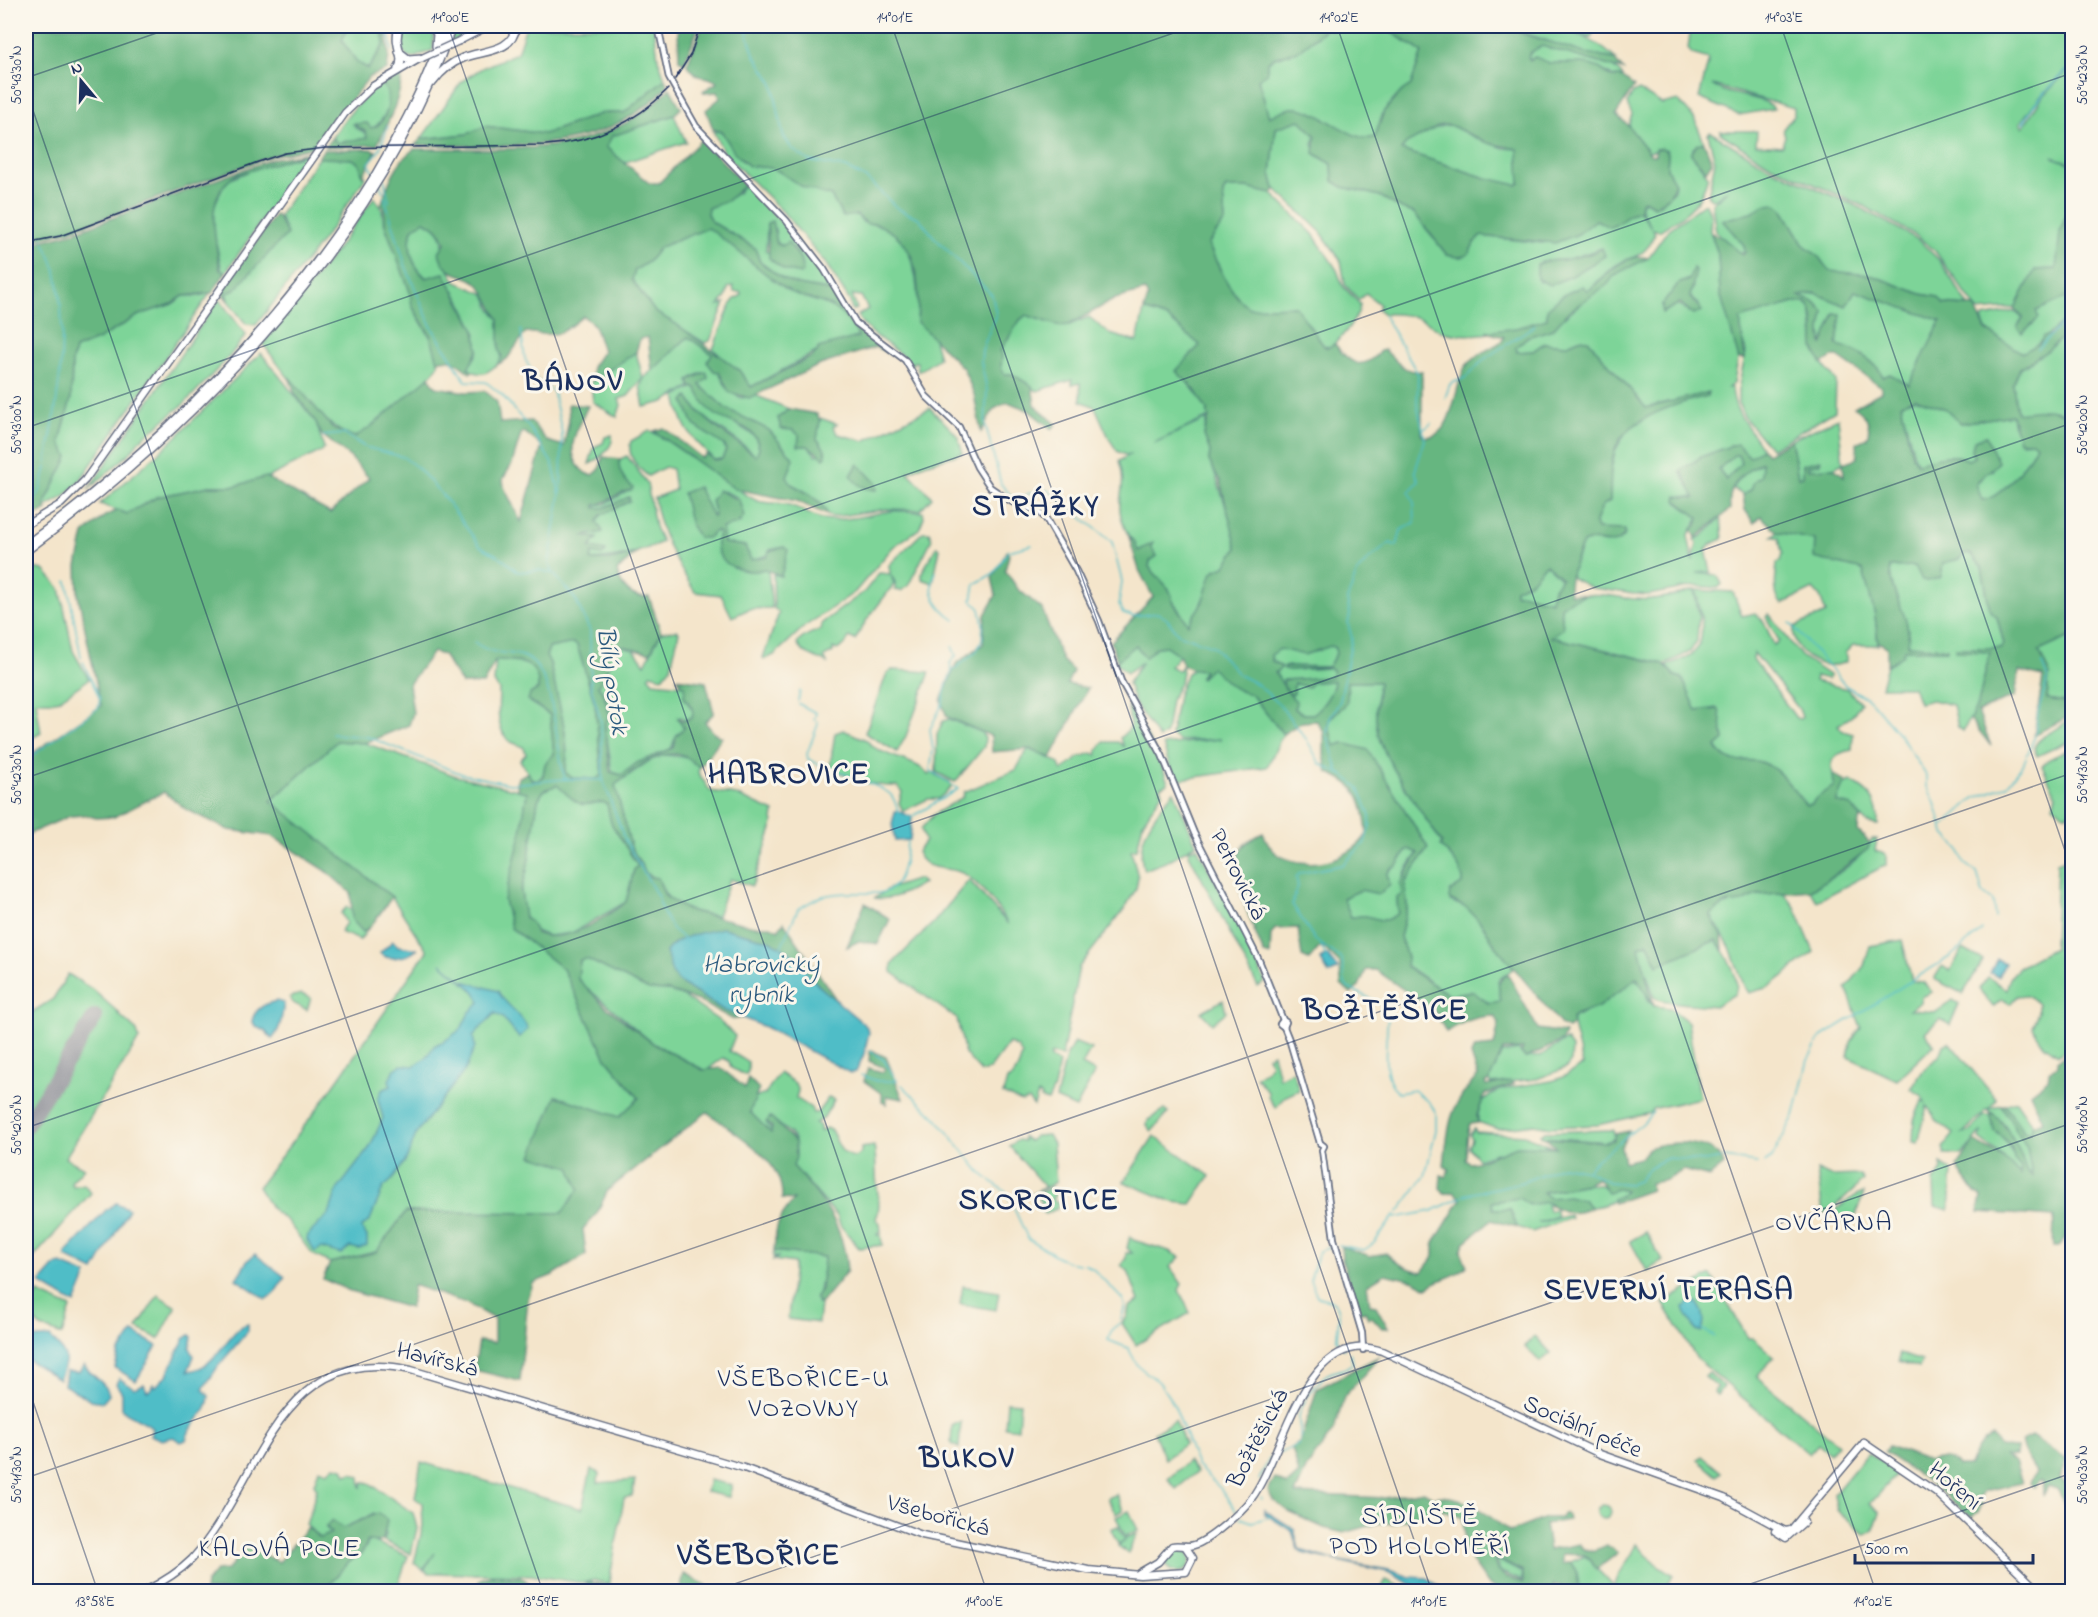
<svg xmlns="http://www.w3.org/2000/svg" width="2098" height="1617" font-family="'Indie Flower',sans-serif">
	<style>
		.green { fill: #7dd498; stroke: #4c827b; stroke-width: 1.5; fill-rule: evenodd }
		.forest { fill: #66b680; stroke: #40726f; stroke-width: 1.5; fill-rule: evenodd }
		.water { fill: #4fbdc7; stroke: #357692; stroke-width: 1.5 }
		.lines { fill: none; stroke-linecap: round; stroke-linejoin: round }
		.stream { stroke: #4fbdc7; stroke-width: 1.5 }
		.runway { stroke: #888a94; stroke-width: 16 }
		.secondary-casing { stroke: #676f84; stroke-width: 8 }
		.primary-casing { stroke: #676f84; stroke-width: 9 }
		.motorway-casing { stroke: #676f84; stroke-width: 10 }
		.secondary { stroke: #fff; stroke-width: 4.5 }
		.primary { stroke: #fff; stroke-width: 6 }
		.motorway { stroke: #fff; stroke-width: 7 }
		.rail { stroke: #1b2f5e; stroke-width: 1.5 }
		.primary-bridge-casing { stroke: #676f84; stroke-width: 9; stroke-linecap: butt }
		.primary-bridge { stroke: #fff; stroke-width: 6 }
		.ticks { fill: none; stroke: #1b2f5e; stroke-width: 1.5; stroke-opacity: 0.45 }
		.labels { text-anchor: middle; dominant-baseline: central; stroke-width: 6; stroke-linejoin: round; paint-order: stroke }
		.street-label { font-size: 24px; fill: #1b2f5e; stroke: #fbf7ec }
		.water-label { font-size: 26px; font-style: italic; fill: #2b5a7e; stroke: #fbf7ec }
		.neighbourhood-label { font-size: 26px; letter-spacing: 1.5px; fill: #1b2f5e; stroke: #fbf7ec }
		.district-label { font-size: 30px; font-weight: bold; letter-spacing: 1.5px; fill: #1b2f5e; stroke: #fbf7ec }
		.neatline { fill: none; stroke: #1b2f5e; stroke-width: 2 }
		.ticks-label { font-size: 15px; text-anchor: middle; fill: #1b2f5e }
	</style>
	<rect width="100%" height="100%" fill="#fbf7ec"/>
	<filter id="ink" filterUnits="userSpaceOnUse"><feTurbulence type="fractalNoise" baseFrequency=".0167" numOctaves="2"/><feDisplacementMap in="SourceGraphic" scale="12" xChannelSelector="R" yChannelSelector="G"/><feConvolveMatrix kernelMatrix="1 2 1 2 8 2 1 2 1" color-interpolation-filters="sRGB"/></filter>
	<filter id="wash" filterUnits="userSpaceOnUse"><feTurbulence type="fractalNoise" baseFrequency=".008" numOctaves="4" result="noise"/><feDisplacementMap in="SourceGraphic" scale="24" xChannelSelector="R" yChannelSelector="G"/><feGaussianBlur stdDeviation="1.35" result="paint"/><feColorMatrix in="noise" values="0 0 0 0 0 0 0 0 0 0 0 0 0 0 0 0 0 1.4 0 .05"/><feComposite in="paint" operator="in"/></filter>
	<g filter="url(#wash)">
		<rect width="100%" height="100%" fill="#f4e5cb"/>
		<g class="green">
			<polygon points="348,26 383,26 384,45 368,69 357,62 342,41"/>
			<polygon points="404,26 429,26 434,34 433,50 413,58 407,57 399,46 400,30"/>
			<polygon points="455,26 482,26 449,43"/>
			<polygon points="526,26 654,26 658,59 665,79 624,113 603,113 544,134 485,126 467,134 421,139 462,81 482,68 517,53"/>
			<path d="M1374,26L1385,28L1422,52L1411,85L1402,91L1384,111L1375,137C1355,147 1319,109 1295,108C1285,107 1277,114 1269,117L1258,79L1267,73V63C1275,55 1288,55 1298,50C1309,44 1317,37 1325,29L1349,31Z"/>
			<path d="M1514,26C1553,25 1587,31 1616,59L1586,54L1513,29Z"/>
			<polygon points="1554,26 1596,26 1591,38"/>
			<path d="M1691,26H2072V65L2038,99L2020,123L2023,127L2040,100L2072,66V161L2071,163L2052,157L2072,164V201L2062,226L2056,269L2035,270L2015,308L1978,311L1935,251L1917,236L1864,206L1772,166L1720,133V131H1757L1756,144L1782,146L1785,136L1783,129L1794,115V108L1712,85C1724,96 1768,96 1774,109L1739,115L1699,98L1709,59L1692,54L1688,49Z"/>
			<path d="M1542,46L1612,66L1623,76L1620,79C1610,77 1604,69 1595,67C1576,64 1552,68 1535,57L1530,60L1528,57L1531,52Z"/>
			<path d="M381,84L387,91L388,111L375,128L354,127L366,133L367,138L364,140L336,143L333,136C347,116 361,98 381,84Z"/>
			<path d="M1639,90L1662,104L1678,100L1694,118L1704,142L1693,148V156L1708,176C1700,207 1685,215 1659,231L1653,229L1655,234C1643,262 1632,253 1612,268C1603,275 1596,284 1588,291L1582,287C1566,292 1550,303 1547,319C1520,329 1468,341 1441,331C1434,328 1428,322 1421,319C1411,315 1394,313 1384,314L1378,309L1380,305L1366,293L1359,300L1345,285L1341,261L1321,232L1275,189L1271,174L1276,128L1300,120L1316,136L1313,144L1318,156L1332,164L1333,181L1343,187L1380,196L1402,209L1414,213L1447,255C1477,259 1464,251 1480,236L1542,243L1578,234L1596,220L1609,227L1637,211H1640L1651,227L1641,209V203L1646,201L1653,206L1660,204L1674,190L1675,183L1667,169L1668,153L1666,149L1649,152L1628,127L1632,114L1627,104L1633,93ZM1602,248L1539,282L1541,262L1570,259Z"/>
			<polygon points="674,115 686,142 623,163 606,147 612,136"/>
			<path d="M1450,125L1478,139L1504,148L1518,149L1520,151V183L1517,185L1486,178L1401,150C1409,137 1435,126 1450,125Z"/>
			<path d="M713,131L722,132L743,162L753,167L761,165L783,172L801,186L831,196L840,212L857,215L864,223C915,224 920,283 917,322L933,336L939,358L918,372L917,362H913L912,366C901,350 860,330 858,315L868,309L861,296L852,295L857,309L852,310L850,301L826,264L783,212L724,153Z"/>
			<polygon points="1710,132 1770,168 1861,208 1919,240 1940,261 1969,306 1943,304 1938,297 1921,294 1876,277 1829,271 1818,256 1803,244 1781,207 1722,220 1744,245 1745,252 1739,253 1716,232 1712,204 1729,189 1713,200 1708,196 1715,161 1708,134"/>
			<polygon points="308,154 226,272 222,272 212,223 213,208 226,181 256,168"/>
			<path d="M330,157C344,158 362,156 362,175L366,177L328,233L256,325L246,324L228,301L226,293L287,234L279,216L318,158Z"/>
			<path d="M744,185L791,232L832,291L798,285L783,279L760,262L755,248L712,222L707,214L708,208L738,193ZM767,224L775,229L777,244L795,248L803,266L766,251Z"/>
			<path d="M1226,188H1247L1272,194L1313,234L1337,270L1343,286L1360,304C1360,317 1340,340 1330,347L1324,346L1295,306L1249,308L1237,297L1226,281L1208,244L1225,221L1223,193Z"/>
			<path d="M374,197C388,214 379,209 385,225C393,246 402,268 409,289C411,295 411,301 413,307C419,322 442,348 438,365C436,375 367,432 355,437C325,432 282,369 263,344L332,256Z"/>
			<path d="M1703,204H1706L1711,215L1710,231L1718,254L1720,293L1739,353L1734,383L1728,388H1732C1734,415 1750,427 1762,449L1750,457L1733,445L1701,457L1680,472L1693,492L1695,498L1681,496L1677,502L1699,518L1688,536L1693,561L1697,542L1694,540L1702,536L1721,518L1723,539L1711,544L1706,550L1711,572L1697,573L1717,575L1722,584L1718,588L1694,586L1649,595L1635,594L1592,588L1572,578L1571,573L1583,543L1589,540L1606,543L1624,537L1625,533L1597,529L1595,524L1602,506L1610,498V475L1615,451L1627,430L1660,409L1688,400L1667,402L1646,408L1588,340L1579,339L1565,345L1544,343L1533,351L1517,352L1516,347L1527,337L1549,329L1623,269L1648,258L1667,231ZM1689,279L1693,286L1690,296L1699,305L1693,314L1677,304L1671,295L1678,284Z"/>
			<path d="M424,221C442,228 446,241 441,257L456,282L485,294L491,309L499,319L501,361C489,372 482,379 468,368C471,363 476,358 477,352C481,335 456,290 444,277L427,278C411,265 407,249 412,229Z"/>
			<path d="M708,228C736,247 760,272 788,290C802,300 822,299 835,309C844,315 855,327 858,337L818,351L751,387L740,373L713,349L731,304L735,299L742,295L740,292H734L733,286L728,288L726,297L719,305L725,303L710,341L705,343L655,312L632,280L635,270L648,262L660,247Z"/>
			<polygon points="1855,290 1942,321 1909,385 1890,374 1883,377 1837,345 1840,314 1835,313 1822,347 1821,330 1824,312 1798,296"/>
			<polygon points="211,292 79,482 64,497 46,507 45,504 68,457 60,442 71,398 72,361 75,349 99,339 139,315 172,304 184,296 200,296"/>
			<path d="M2072,295V313C2057,328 2042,340 2026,353L2016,351L1986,330L1982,319L1984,317L2015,311L2023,319L2020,323L2025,330L2035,322L2036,311Z"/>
			<polygon points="219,299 246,335 229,357 185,403 139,441 131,452 88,490"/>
			<path d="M1802,301L1811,307C1816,343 1809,352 1836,380L1835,411L1771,449L1745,418L1738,403V390L1746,352L1738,321L1742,317Z"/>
			<path d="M1144,310L1167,318L1200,345L1187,381L1206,406L1209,417L1154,443L1207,419L1204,435L1210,451L1209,461H1211L1237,541V548L1225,566L1215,570L1199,608L1188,624L1169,595V589L1149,567L1150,561L1157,556L1150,546L1138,551C1129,538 1118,520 1120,503C1122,487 1125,477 1119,461L1131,454L1125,455L1117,451L1110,440L1095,407L1081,401L1080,383L1072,385V380L1037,391L1012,374H1004C992,354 1009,329 1026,315L1049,323L1069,325L1089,317L1110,334L1137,342Z"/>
			<polygon points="2072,329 2072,417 2055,410 2017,413 2013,384 2020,368 2047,351"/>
			<path d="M688,337L713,355L707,362L719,371L729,392L742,398L755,395L789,409L778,418L799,435L803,446H808L816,455L825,449L817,439L820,418L837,424L833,427L838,434L864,441L930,408L957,435L963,453L924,464L908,472L932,497L920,510L887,509L832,517L827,515C824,501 804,490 791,484L787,476L794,459L769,430L725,408L699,384L708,378L707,373H701L689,380L690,387L664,402L644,407L640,386L645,377ZM858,464L876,483L866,488L851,476Z"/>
			<polygon points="636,352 643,378 628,396 619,399 621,405 617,417 593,402 591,382"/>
			<polygon points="261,353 316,422 324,448 322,451 269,477 235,486 209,486 157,497 127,514 100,504 172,441"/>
			<path d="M694,387L731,421L755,436L759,448L756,456C734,434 705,425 688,397L694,425L722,443L726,450L722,459L714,460C690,434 684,434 676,396Z"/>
			<path d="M1915,398L1946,409L1961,423L2012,415L2014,428L2022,442L2033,441L2036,445C2028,461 2002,499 1982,500L1975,486L1986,473L1993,470L1973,447L1975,457L1968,460C1956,452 1932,457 1919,464L1915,460L1901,404Z"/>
			<polygon points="1838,418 1843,463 1834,468 1808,469 1807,466 1821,463 1803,464 1803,476 1798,477 1791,440"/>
			<path d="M649,431C657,430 738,494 758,501C767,504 779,502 789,505C801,508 811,517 823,519C845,522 869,514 891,511C901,510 913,512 923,512L924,517L919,529L893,547L855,592L804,627L774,655L765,659L763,658L779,613L774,608L773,574L781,576L784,547L769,550V555L751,560L745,546L724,543L722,528L741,522L737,497L723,491L712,505L715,513L713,517L710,516L698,488L687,504L688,514L719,533L717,547L768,570L772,608L749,609L732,617L721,595L695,592C676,562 659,534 654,498L675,490L672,469L665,467L648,476C638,468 626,455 631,441Z"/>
			<path d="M612,435C615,446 599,460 589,464L594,447L603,443L605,437Z"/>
			<polygon points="1734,454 1738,455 1741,463 1726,480 1719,469"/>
			<path d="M627,456L647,483L655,527L662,542C639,553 617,559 591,560L592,553H606L589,547L597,539L582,535L602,532L597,522L601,515L630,501L628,498L604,508L594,509L595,505L605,504L630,490L618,467L620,459Z"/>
			<polygon points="1763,462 1761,476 1756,480 1751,490 1743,495 1732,488 1744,472"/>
			<path d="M923,532H929L932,539L908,586L901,591L895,590V582L891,575L894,584L866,621L855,640L849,637L845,645L837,650L833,648V652L824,657L827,663L802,651L797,643C805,635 811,633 820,630L822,623L865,591L879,573L890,574L889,565Z"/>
			<path d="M1777,532L1815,540V558L1863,570L1875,615L1878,645H1853L1845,653L1847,661C1824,675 1790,653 1794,627L1826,613L1820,597L1813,589L1782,604C1772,596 1776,576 1777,563L1780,562L1782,553L1779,538L1772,536Z"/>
			<polygon points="937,546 940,548 933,583 922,579 922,572"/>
			<path d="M1965,553L1971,554L1982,567L1990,611L1997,617L2004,644L2000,648L1956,651H1988L1990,653L1978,704L1963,731L1958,727L1953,705L1932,700L1919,703L1913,687H1881L1887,665L1895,661L1904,650H1946L1908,645C1912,617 1889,595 1890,567L1915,566L1928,581L1941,577L1943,563L1959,559Z"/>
			<polygon points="1546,564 1561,579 1553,590 1551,601 1515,594 1515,589 1530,582"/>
			<polygon points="32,568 44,570 60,588 73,651 89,679 57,701 36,701 41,733 26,741 26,571"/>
			<path d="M1694,590L1699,614L1697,641L1690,652L1665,664L1551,637L1563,628L1561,607C1590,582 1620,603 1652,599C1665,598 1681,594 1694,590Z"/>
			<path d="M1695,590L1733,592L1742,616L1755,613L1764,622L1774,645L1779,641L1766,617L1769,614L1801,656L1830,676L1828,679L1816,676L1815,681L1847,689L1861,703L1851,717L1838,725L1843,731L1853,734L1852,750C1830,754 1828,762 1836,784L1812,804L1806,805C1794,792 1783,772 1766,764C1746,754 1730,771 1716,747L1724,740L1717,708L1697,711L1682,678L1675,676L1666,666C1674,662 1685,659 1692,654C1709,641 1700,608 1695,590ZM1754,653L1799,709L1802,717L1800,719L1796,718L1753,659Z"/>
			<polygon points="676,630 679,632 671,667 663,677 650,674 649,677 653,682 683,685 685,690 684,697 693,711 692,717 685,720 681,717 678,718 684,729 676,736 671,749 637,763 622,775 612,772 605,724 610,714 606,697 598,685 609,655 608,646 614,644 634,649 645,664 661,632"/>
			<path d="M2072,636V740L2037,756L2034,748C2041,731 2062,732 2070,716L2064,702L2047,699L2049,673L2039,651Z"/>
			<path d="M573,643L577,645L595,704L602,775L597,779L572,778L565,772C572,740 556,697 550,663L546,656L549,648Z"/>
			<polygon points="1136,645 1145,657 1156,647 1166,646 1180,655 1170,666 1178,671 1183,665 1180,683 1171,700 1166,733 1159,739 1135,704 1128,683 1142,662 1127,673 1117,664 1118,659"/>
			<path d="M1331,646L1335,648L1336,654L1328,667L1285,666V669L1289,670L1328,668L1334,671L1331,677L1284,685L1289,691L1294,683L1334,681C1333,693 1323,707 1313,714H1304L1295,709V701L1284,689L1275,673L1282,667L1272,661L1271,655L1280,649L1305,653L1319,651L1322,647Z"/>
			<path d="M496,660C509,660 530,662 538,673V689L532,693L529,702L550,715L554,754L545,764L543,775L537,781L531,778L520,760L526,754L524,748C519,744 510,743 507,739C495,725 499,706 499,690L494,682Z"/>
			<path d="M1196,668L1204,670L1199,678L1211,668C1230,682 1227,687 1251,694L1283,734L1267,767L1174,780L1163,745L1221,739L1179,741L1171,735L1178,695L1187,673Z"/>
			<polygon points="892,670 930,672 906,736 897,752 865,733 887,673"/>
			<path d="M1347,682H1379C1377,698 1374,717 1378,733C1384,762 1425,817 1442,843L1440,846C1450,856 1464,869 1463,883L1450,892V901L1467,908L1477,918L1514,968L1498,980L1501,1001C1490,1007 1481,998 1472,991L1449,995L1404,964L1407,957L1400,937L1407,907L1405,883L1428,848L1368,751L1343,743L1336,746L1333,744L1328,723C1339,702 1350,715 1347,682Z"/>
			<path d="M1128,705L1154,748L1153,752L1158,755L1168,783L1160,787L1162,793L1143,822L1137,849L1131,850L1138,877L1136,889L1125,908L1079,967L1062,1056L1051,1054L1050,1058L1059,1063L1054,1088L1048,1101L1041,1099L1042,1096L1038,1094L1034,1106L1028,1100L1022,1102L1003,1094L1007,1080C1016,1077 1020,1064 1022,1055L1018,1048L1009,1043L989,1070L981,1072L965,1054L957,1019L892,972V964L934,922L969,880L1008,924C999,908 983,888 969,877C952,863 926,876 917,852L925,841L921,829L933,815L963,797L964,792L1016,770L1028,749L1058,762L1062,771L1078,758L1092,753L1097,755V750L1104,742H1118L1124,747L1120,738L1130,728Z"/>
			<polygon points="949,719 981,732 985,738 984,747 955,782 936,772 937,734 943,721"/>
			<path d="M843,730L867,740C875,756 923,761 928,775L932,773L950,782L951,788L938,799H928L903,811L899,803L902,792L898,786C879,787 845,780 830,766L835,733Z"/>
			<polygon points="337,741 365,743 456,776 527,792 511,928 563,969 606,1058 639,1098 619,1117 556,1096 570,1167 580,1189 562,1213 406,1212 376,1252 330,1263 312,1254 287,1221 272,1209 258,1187 323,1101 427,951 392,897 270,802"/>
			<polygon points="2072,748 2070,761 2072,812 2066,815 2053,805 2056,795 2042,766 2049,759"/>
			<path d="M664,755L686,757L700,767L698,772L710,791L736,795L774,812L772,829L752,886L730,879L717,916C695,912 666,908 660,882L646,873L631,847L615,785L649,761Z"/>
			<path d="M1850,781C1871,792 1879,802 1878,825L1867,823L1851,806H1843L1836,802L1842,785Z"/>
			<path d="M557,785C565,792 575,804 587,804C595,804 599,800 607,803L611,823L638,866L634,870L626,902L572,933L549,936L535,931L524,916L521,891L527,870L538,800L544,790Z"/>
			<path d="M1174,791L1196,844L1168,861L1144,870C1133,838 1158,810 1174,791Z"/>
			<path d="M1872,839H1877L1875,851L1886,854V865L1817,901L1810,890C1833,878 1862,860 1872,839Z"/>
			<polygon points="1197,847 1252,950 1265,982 1258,987 1189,854 1189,850"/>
			<path d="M1408,849L1418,853C1408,865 1400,879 1402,894L1397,898L1398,913C1380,928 1374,915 1360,916C1357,916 1354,918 1351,917L1343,898L1361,890L1379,894L1390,885L1387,874Z"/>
			<path d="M2072,857V1050L2068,1048L2058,1055L2044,1045L2032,1027L2038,1012V1004L2027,995L2017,996L2010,1004L2002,999L1993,1007L1979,989L1988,977L2007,990C2007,967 2038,958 2054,948L2057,863Z"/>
			<path d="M918,879L923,883C906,892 894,901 875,898L888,889Z"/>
			<path d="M1784,893L1795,907L1814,952L1769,987L1749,993L1744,986L1730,947L1710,914C1725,901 1764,892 1784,893Z"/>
			<polygon points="347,907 372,923 360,940 340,932 346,923 341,913"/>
			<path d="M1716,940C1725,954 1742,977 1735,994L1715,1006C1703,1005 1660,1003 1654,997L1638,947L1648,943L1658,964Z"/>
			<polygon points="1902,940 1912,981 1923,982 1932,992 1922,997 1921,1002 1910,1010 1936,1012 1953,1000 1959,1004 1950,1025 1940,1019 1925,1032 1934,1045 1897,1080 1848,1057 1851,1042 1861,1027 1846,988 1864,966 1870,946"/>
			<polygon points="1963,949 1983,960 1963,994 1934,979 1942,966 1950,971"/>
			<polygon points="587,959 649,990 669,991 684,997 718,1020 735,1036 729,1051 748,1062 748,1072 745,1075 731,1068 729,1061 723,1058 706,1071 654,1044 580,982 578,978 580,960"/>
			<polygon points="68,974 92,989 120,1014 117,1013 137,1031 139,1039 65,1158 84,1168 71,1182 73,1186 84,1184 91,1193 26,1266 26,1016 53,999"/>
			<path d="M1636,979L1641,980L1648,999L1654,1006L1670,1008L1688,1022L1700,1098L1652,1109L1651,1113L1597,1125L1550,1127L1534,1124L1497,1129L1478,1122C1475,1081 1527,1088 1555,1080C1566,1077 1573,1070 1583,1065L1572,1022L1574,1017L1598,1007Z"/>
			<polygon points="301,994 311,998 307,1010 293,1003 290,997"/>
			<polygon points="1223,1000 1226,1012 1212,1024 1201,1012"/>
			<polygon points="1566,1040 1572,1048 1571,1061 1566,1068 1537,1079 1490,1084 1489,1080 1501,1053 1519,1050 1525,1058 1540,1056"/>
			<polygon points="1074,1042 1091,1049 1082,1065 1095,1072 1076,1108 1056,1099 1066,1057"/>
			<path d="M1949,1042L1997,1100L1989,1109L2001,1105L2027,1147L2032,1176L2027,1174C2021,1154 2007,1119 1987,1110L1963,1133L1971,1131L1984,1115H1990L2021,1168L2020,1176L2002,1156L1980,1139L1982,1132L1962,1155L1945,1154L1943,1148L1954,1134L1938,1122L1927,1106L1918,1143L1913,1142L1914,1120L1922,1101L1925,1102L1921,1095L1911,1089L1924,1069L1939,1056L1943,1045Z"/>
			<polygon points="1273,1053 1279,1078 1293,1071 1299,1090 1284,1097 1276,1108 1268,1097 1268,1092 1256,1077 1268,1069 1271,1064 1267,1056"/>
			<path d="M779,1073L795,1083L798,1091L796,1098L811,1108L813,1113H817L829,1097L834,1100L823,1119L815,1123L820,1126V1131L826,1128L831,1130C838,1142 839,1156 856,1157L861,1153V1148L874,1146C877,1159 875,1173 877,1186C878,1198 881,1207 876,1219L880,1223L881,1233L878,1232L877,1235H881L882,1245L859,1248L840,1225L837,1216L793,1166C801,1135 792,1136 770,1117L767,1124L773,1132H769L751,1114L750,1108L755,1098L765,1094Z"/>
			<polygon points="2016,1101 2033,1126 2031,1133 2024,1132 2005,1105"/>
			<polygon points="1164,1110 1168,1113 1152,1131 1147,1125 1148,1120"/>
			<polygon points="1474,1129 1476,1132 1524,1135 1553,1147 1496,1153 1478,1159 1469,1148 1472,1139 1470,1134"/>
			<polygon points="1613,1130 1615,1138 1606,1142 1542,1137 1540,1134 1544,1132"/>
			<polygon points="1048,1135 1053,1144 1056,1182 1027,1197 1045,1187 1009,1146 1018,1140 1023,1141 1023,1137 1029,1141 1035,1136"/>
			<polygon points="1154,1136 1210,1176 1191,1204 1173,1202 1124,1182"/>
			<polygon points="1941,1164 1952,1171 1949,1210 1935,1206 1934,1182 1942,1170"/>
			<path d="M1817,1170L1831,1176L1860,1175L1863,1180C1851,1194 1839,1205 1823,1214Z"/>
			<path d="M1587,1184L1601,1185L1609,1193L1618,1188L1625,1190C1608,1214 1573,1207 1547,1205L1549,1211L1555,1209L1557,1216L1538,1223L1569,1215L1571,1218L1532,1232L1517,1227L1510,1209H1493L1492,1202Z"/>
			<polygon points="1052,1187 1055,1195 1052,1199 1059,1203 1056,1209 1046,1214 1041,1210 1042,1204 1036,1195"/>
			<polygon points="1864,1193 1855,1217 1845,1226 1835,1210 1858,1194"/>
			<polygon points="1646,1232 1663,1261 1647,1271 1630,1241"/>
			<polygon points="1130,1236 1133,1240 1169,1251 1180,1257 1170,1267 1182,1284 1179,1290 1190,1313 1136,1345 1122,1323 1127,1317 1129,1307 1139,1301 1128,1271 1121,1265 1126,1258 1126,1253 1132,1253 1127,1248"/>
			<polygon points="774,1251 825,1257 817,1303 820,1304 818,1323 788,1319 794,1263 773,1260 778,1257 773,1257"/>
			<polygon points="1711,1275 1748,1338 1753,1338 1774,1357 1757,1377 1838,1444 1830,1454 1818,1444 1809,1454 1697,1359 1663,1303"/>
			<polygon points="963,1286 999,1292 996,1310 960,1304"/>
			<polygon points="38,1293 71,1308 62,1335 41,1327 28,1316"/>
			<polygon points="158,1295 176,1307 159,1339 137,1328"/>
			<polygon points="1535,1336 1551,1353 1540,1362 1525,1346"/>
			<polygon points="1899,1354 1922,1361 1919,1368 1899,1361"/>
			<polygon points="1709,1373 1723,1386 1717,1395 1714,1392 1717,1387 1705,1377"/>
			<polygon points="1007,1402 1020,1403 1018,1429 1005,1427"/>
			<polygon points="1175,1420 1185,1444 1165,1459 1154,1433"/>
			<polygon points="961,1421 959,1448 951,1444 952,1426"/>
			<polygon points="1868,1453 1899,1472 1870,1504 1880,1512 1873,1532 1865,1534 1837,1510 1834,1494"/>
			<polygon points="1702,1456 1721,1472 1717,1476 1698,1460"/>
			<polygon points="1188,1461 1197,1472 1176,1489 1168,1479"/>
			<polygon points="421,1462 582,1509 591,1469 599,1473 598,1483 635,1480 632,1496 624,1498 609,1584 594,1580 584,1583 530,1575 429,1573 424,1570 435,1553 423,1570 414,1563 423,1526 422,1503 415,1498"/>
			<polygon points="335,1466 343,1468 346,1475 352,1473 360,1477 361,1488 363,1482 369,1483 413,1513 417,1528 411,1554 384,1541 386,1534 374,1514 343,1528 326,1528 331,1533 320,1538 306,1525 317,1489 314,1484 319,1469 328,1472"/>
			<polygon points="709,1480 732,1485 729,1497 706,1492"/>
			<polygon points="1116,1494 1123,1510 1116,1514 1107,1498"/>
			<circle cx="1604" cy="1512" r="7"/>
			<polygon points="1129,1511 1138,1530 1125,1536 1116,1517"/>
			<polygon points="1118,1526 1124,1538 1137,1534 1128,1553 1118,1546 1126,1540 1118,1544 1111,1529"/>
			<polygon points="370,1540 408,1556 396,1591 324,1592 347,1563 361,1554"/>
			<path d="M1637,1544L1652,1561L1673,1575L1665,1591H1614C1615,1575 1631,1559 1637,1544Z"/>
			<circle cx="1178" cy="1560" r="12"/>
			<polygon points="1585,1556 1613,1586 1611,1591 1579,1591 1577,1572 1570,1562"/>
			<polygon points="1496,1559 1522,1573 1522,1581 1499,1571"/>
			<polygon points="1386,1580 1409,1591 1380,1591"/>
		</g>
		<g class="forest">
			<polygon points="26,26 348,26 342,41 357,62 368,69 384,45 382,28 385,26 389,55 387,70 369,77 315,147 271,156 71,230 26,242"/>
			<polygon points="678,26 699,26 684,63 679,60"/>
			<path d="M702,26H1499L1587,54L1614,59L1623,70L1542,46L1531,52L1528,57L1530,60L1535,57L1549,63H1584L1599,68L1611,77H1622L1634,87L1616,115L1626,123L1651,155H1655L1656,149L1662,148L1668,153L1667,169L1675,183L1670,195L1655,206L1644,200L1641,202L1640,211C1628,211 1620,227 1609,227C1604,226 1601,221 1596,220L1578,234L1555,243L1480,236C1466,249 1475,262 1447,255L1414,213L1402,209L1380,196L1343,187L1333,181L1332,164L1314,153L1316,136L1300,120L1276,128L1271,174L1275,189L1272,194L1247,188H1226L1223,193L1225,221L1208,244C1219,267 1228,292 1249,308L1295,306L1324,346L1327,348L1335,344C1349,363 1362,373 1380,351L1385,350C1396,361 1405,374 1422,371V436C1454,444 1454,383 1466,366C1474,355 1490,349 1501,342L1504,337L1486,332L1516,328L1547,319V309L1562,296L1582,286L1588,291C1604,278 1624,251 1648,258L1614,275L1608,284L1567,313L1553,329L1527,337L1516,347L1517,352L1533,351L1544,343L1565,345L1579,339L1588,340L1646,408L1709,392L1708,396C1680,402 1629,418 1617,445C1609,463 1611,483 1610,501L1602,506L1595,524L1597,529L1625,530V533C1616,553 1597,535 1583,543C1577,555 1566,581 1570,594L1586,595L1571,600L1561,607L1563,628L1551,637L1663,664L1675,676L1682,678L1697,711L1719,709L1724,740L1716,747C1730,771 1746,754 1766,764C1783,772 1794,792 1806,805L1812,804L1815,799L1834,786L1833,774L1845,781L1836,802L1851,806L1862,818L1859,820L1858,831L1870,843L1868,849L1826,881L1810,890L1756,895L1742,902L1725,904L1710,915L1722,935L1723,950L1716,940L1658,965L1648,943L1639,947L1654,1006L1637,978L1598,1007L1575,1015L1572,1019L1573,1025L1568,1029L1562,1026L1495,945L1483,925L1467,908L1449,899L1450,892L1463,883C1464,869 1450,855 1440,846L1442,843C1425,816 1384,762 1378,733C1374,717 1377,698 1379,682H1347C1350,716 1339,702 1328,723L1334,746L1343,743L1368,750L1428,848L1405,883L1407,907L1400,937L1407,957L1406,967L1449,995L1472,991L1488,1003L1501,1001C1499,987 1494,983 1508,974L1538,1029L1565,1033L1562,1041L1526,1058L1521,1053L1523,1049L1503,1050L1489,1081L1485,1083L1486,1086L1510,1081L1514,1084L1485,1094L1477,1115L1478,1123L1470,1124C1466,1135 1468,1148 1465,1160L1469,1163L1476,1162L1517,1146L1556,1147L1545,1138L1606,1142L1613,1140L1615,1134L1629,1131L1621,1147L1624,1162L1640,1158L1648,1148C1669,1140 1716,1139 1724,1165L1709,1177L1683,1170L1667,1180L1650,1183L1651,1190L1614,1203L1613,1199L1620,1196L1625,1190L1618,1188L1608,1193L1598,1178L1587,1184L1543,1192L1550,1198L1568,1196L1584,1200L1591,1208C1573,1216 1562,1213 1547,1202L1529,1205L1519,1198L1492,1202L1493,1209H1510L1517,1227L1491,1220L1464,1243L1461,1251L1467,1266C1454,1279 1440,1277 1427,1288L1415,1281L1385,1274L1367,1285L1370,1305L1376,1306L1388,1328H1382L1372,1317L1368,1318L1365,1311L1358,1313L1342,1259L1341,1246L1370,1256L1386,1253C1397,1263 1406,1269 1422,1272L1434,1256V1243L1461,1199L1454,1192L1444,1194L1440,1188L1441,1175L1446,1177L1449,1169L1444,1166C1448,1127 1448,1107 1478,1076L1471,1055L1474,1048L1494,1046L1499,1023L1495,1016C1476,1016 1462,1022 1446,1032L1436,1013L1376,970H1366L1359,986L1351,994L1341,985L1340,964L1323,947L1319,948L1309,960L1302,957L1298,928L1275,929L1271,935L1270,956L1264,954C1255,930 1224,869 1243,846C1248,841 1257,836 1263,833C1266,840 1270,848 1276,853C1303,872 1350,862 1367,834C1364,803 1360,784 1328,773L1324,756V732L1317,721L1302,722L1283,734L1251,694C1230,690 1227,680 1211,668L1200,679L1204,670L1193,669L1183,665L1179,655L1166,646L1156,647L1145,658L1136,645L1117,661L1111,642L1153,597L1139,570L1129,537L1135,542L1138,551L1153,543L1151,547L1157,556L1150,561L1149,567L1169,589L1173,602L1188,624L1202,603L1212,572L1225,566L1237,548L1220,481L1209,461L1210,451L1204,435L1209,417L1207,410L1195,390L1176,371L1200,345L1167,318L1144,310L1148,297L1145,291L1115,299L1069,325L1060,326L1026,315L1020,320L1000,351L1002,354L1001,368L1004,374H1012L1032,386L1035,405L1056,424L1052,429L1028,410L1008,402L994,409L981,432L974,394L963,368L917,322C920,291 919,246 888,230C879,225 878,222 867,224L857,215L843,217L831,196C820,193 807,190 798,184C774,169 780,168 749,166L734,152L722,132L713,129L706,110L720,98L718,92L705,93L703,91L718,82L709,78L698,76L687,65ZM1374,26L1385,28L1422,52L1411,85L1402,91L1384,111L1375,137C1356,146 1320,108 1295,108C1285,107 1277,114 1269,117L1258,79L1267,73V63L1271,59L1300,50L1325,29L1349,31ZM1441,125H1450L1488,143L1518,149L1520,183L1517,185L1486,178L1401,150L1406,144ZM1546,564L1561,578L1553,590L1551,601L1521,593L1515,594V589L1530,582ZM1331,646L1335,648L1336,654L1328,667L1285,666L1284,669L1289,670L1328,668L1334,671L1331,677L1283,680L1284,687L1291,695L1294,694V683L1308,687L1313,682L1334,681C1334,691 1322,708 1313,714H1304L1295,709L1296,701C1285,692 1282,681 1275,673L1282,667L1272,661L1271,655L1280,649L1304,655ZM1408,849L1418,853L1400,884L1402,894L1397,898L1398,913C1380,928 1375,914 1360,916C1357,916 1354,918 1351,917L1343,898L1361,890L1379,894L1390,885L1387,874L1391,868L1396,867Z"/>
			<path d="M402,71C402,96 388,123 377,145L325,147L333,136L336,143L367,138L366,132L353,124L367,123L371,128C387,125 395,95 381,84Z"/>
			<path d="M665,79L668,85C604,159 503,145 415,145L421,139L467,134L485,126L544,134L603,113H624Z"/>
			<path d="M670,88L681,108L674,115L612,136L606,147L649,183H659L702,139L744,185L728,200L708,208L707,214L712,222L755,248L760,262L783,279L798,285L832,291L855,325L891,355L876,347L820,365L749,398L729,392L719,372L714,371L707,362L712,354L688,337L652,371L648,337L640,339L636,352L593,381L592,367L603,351L594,325L583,316C560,336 556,337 526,332L507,359L497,365L502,356L499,350V319C491,308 488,293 477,283C463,271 445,279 439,252L445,243C442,233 434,225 424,221L412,229C407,249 411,265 426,278L444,273L475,330L478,350L468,368L472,371L470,373C459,365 452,356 438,361L430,335L412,306L410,292L385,225L384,207L381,205C388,184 395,162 414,149C507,147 601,163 670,88ZM708,228C736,247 760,272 788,290C802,300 821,299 835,309C844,315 855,327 858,337L818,348V351L811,357L751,387L739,370L676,324L655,312L632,280L635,270L648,262L660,247Z"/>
			<polygon points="1704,142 1712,162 1706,171 1691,154 1697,144"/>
			<polygon points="370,149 376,151 363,176 360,165 353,159 318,158 323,150"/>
			<path d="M311,152L236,175C202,196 216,237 220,270L226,272L212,293L183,296L172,304L139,315L99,339L75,349L72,361L71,398L60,442L68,457L45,503L47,510L26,521V245L72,233L272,159Z"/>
			<polygon points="2072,201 2072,295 2036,311 2039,318 2022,333 2017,327 2023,319 2015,308 2035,270 2056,269 2060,232"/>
			<path d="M1776,204L1781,207L1803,244L1818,256L1829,271L1871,275L1921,294L1938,297L1944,304L1975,307L1986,330L2022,353L2040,343L2044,336L2051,335L2072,313V329L2047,351L2020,368L2013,384L2017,413L2050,409L2072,417V636L2039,651L2049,673L2047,699L2064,702L2070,716L2034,735L2043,677L2019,671L2015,696L1978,712L1991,746L1970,719L1978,704L1990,652L1956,651V648H2000L2004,644L1997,617L1990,611L1982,567L1971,554L1965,553L1959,559L1943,563L1941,577L1928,581L1922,580L1915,566L1890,567C1889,596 1912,614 1908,645L1947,648V650H1904L1902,656L1887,665V647L1878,642L1875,615L1863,570L1814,558L1815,540L1777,532L1761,516L1754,523L1745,510L1743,495L1751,490L1754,481L1761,476L1762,462C1743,472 1727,484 1730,509L1696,538L1692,529L1697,525L1699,518L1676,500L1677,496L1695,498L1681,470L1701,457L1733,445L1737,444L1750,457L1762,449L1767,454L1791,440L1798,477L1803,476V464L1821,460V463L1808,466V469L1834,468L1844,476L1843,463L1857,458L1856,443L1867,438C1872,424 1866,415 1854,407L1881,392V387L1838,357H1832L1822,364C1819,358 1814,352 1814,346C1813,331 1817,313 1806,302H1797L1740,319L1745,359H1739L1720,293L1718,254L1711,233L1723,238L1743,255L1745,252L1744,245L1722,220L1751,213L1765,205ZM1855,291L1941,321L1909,385L1890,374L1883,377C1878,362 1853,348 1837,345L1841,314L1835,313L1822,345L1821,330L1824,312L1816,303L1799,296L1815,293L1846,306ZM1915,398L1946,409L1961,423L2012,415L2019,441H2032L2036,445C2028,462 2002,499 1982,500L1976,484C1982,474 1992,472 1998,462L1986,436L1974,440L1972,450L1975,457L1968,460C1955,452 1932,457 1918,464L1912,455L1901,404ZM1734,455H1738L1741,463L1726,480L1719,469Z"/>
			<polygon points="276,214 287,234 233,291 226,293 228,301 220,291"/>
			<polygon points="772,221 777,244 782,246 788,242 800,258 803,272 800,274 784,270 769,258 767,223"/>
			<polygon points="1602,248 1605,256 1572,276 1550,285 1537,279 1537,265 1545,261 1563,260 1589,254"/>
			<polygon points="1693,268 1696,271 1690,296 1702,311 1693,314 1680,303 1662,313 1662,305 1678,284 1689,280"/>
			<path d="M706,372L708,378L700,385L725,408L769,430L794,459L787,476L791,484C803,490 824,501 827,515L797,501L735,489L654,431L664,428L702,458L706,454L714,460L722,459L726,450L725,446L694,425L684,401L688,397C701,421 734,439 756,456L759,448C756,423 727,425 712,412C704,406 700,396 696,388L691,387L689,380Z"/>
			<path d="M289,377L334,429L355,437L373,425L429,377L436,387L466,392L485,391L497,402L500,423L531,421L547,441L564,446L569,420L568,404L588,406C579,425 563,450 581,469C585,473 587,475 593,475L599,470L603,457L620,459C616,469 625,482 633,487L632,490C619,491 609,503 595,505V508H604L629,497L630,501L601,515L597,522L603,532L583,536L597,538L590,548L606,551L602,555L592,553L591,560H609L635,554L617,571C620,587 633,600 649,597L661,632L650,653L619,645L608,646L609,665L598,686L604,694L610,716L605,724L610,772L621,775L637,763L673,748L676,736L684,728L678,718L684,721L692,718C695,708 689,704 684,697L685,688L677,678L706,682L714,713L705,722L714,733L722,737L700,767C693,764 690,759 684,756C660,747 632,771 615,785L631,847L646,873L650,877L658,878L665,896L687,910L754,926H771L778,930L784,922L839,1004L771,941L722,928L674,943L666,952L679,982L724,1010L745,1018L732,1019L701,1002L669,991L649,990L587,959L580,960L578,979L606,1007L654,1044L703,1070L721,1068L745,1088L748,1078L759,1089L750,1112L771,1133L772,1127L766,1122L771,1117L795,1142L796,1157L793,1166C823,1200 844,1224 847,1271L820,1304L815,1298L821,1289L824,1257L774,1251C776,1224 777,1220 794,1200L782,1199C784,1158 736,1135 707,1112L608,1190L597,1213L583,1229L586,1255L553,1275L533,1283L528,1299L520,1381L474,1370L479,1341L494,1343V1319L468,1304L413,1285L410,1308L350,1291L323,1279L330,1263L376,1252L406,1212L562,1213L579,1189L570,1167L532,1156L556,1096L619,1117L639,1098L606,1058L563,969L511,928L504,900L520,839L527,792L517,790L518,778L528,772L532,780L537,781L543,776L545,764L554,754L550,715L528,700L530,694L538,689C540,662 519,660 496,660L483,684H462L443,655L433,652L409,684L413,713L409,725L365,743L337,741L271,801L392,897L371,926L363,932L352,920L351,893L325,870L272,836L229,830L187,810L164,792L114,817L96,818L86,815L70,816L26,835V758L101,706L78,595L77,566L84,534L105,516L118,510L127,514L157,497L209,486H235L266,477L330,513L369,478L351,458L321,434L316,422L295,394ZM524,432L542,446L521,522L504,487L503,479L512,464L521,434ZM573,643L577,645L595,704L602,775L596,779L572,778L565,772C572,740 556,697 550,663L546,656L549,648ZM557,785C565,792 572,801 581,804C590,807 598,799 607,804L611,823L638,866L634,870L626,902C604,918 565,946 536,933L531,922L525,918L521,891L527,870L538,800L544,790Z"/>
			<polygon points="789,409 817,414 820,421 817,439 825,449 826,456 824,458 808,446 798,446 799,435 793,430 781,429 778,418"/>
			<path d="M858,464L876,483L877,490C866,490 856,485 851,476Z"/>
			<path d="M698,487L713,517L715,513L711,501L718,490L739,500L744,516L737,524L722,528L724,543L745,546L751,560L767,557L769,551L784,547L788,550L781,576L764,569C748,575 719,567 717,547C716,543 718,537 719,533L716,531L707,538H699L691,526L683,493Z"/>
			<polygon points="1007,551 1009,555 1005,570 1018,589 1042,609 1062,660 1073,671 1067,684 1088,688 1051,758 1030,749 992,752 991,736 947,717 941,701 956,664 983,644 985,615 996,595 992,578"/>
			<polygon points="865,903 890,919 878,944 859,941 847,947"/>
			<polygon points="870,1050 886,1057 903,1099 886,1096 887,1104 882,1102 882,1094 864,1081 868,1068 883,1072 885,1068 869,1061"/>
			<path d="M2072,1051V1229L2058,1247H2053L2054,1217L1979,1212L1982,1197L1975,1193L1957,1167L1974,1141L2003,1157L2020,1175L2021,1168L2014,1160C2014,1149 2004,1136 1994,1131L1990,1111C2006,1123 2022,1151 2026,1171L2032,1176L2027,1147L2001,1105H2005L2024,1132L2031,1133L2032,1125L2043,1121L2030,1093L2048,1079L2049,1072L2058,1065V1060Z"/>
			<path d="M1380,1356L1344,1397L1334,1430L1307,1467L1295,1494L1385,1498L1424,1491L1432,1497C1464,1492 1486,1514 1510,1532L1545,1518H1561L1564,1513L1568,1515L1569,1520L1545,1524L1549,1550L1579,1544C1587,1555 1596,1550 1607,1545L1618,1553L1597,1569L1585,1555L1562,1554V1564L1570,1562L1577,1572L1579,1591H1564L1563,1586L1553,1585V1591H1499L1488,1584L1465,1551L1463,1518L1442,1509L1395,1523H1379L1344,1533L1324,1528L1289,1512L1273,1500L1268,1491L1275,1478L1287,1485L1299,1474L1292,1448L1300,1442L1317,1389ZM1495,1558L1523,1572V1583C1510,1578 1493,1575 1495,1558Z"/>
			<path d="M1993,1436L1999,1447L2017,1448L2016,1456L2005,1457L2015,1462L2022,1483L1984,1491L1980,1497L1982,1503L1978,1512L1971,1517L1929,1482L1884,1452L1888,1446L1929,1461C1940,1457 1949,1457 1958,1466H1968C1976,1454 1979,1440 1993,1436Z"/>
			<polygon points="2031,1436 2066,1459 2060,1478 2072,1488 2072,1515 2057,1489 2048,1486 2043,1496 2043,1482 2040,1481 2035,1487 2030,1483 2036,1472 2026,1456 2022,1441"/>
			<polygon points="378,1513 387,1520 383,1540 379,1542 368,1541 361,1554 347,1563 324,1591 205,1591 206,1583 216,1571 227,1570 247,1547 279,1562 307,1527 320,1538 331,1533 326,1526 332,1520 343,1528"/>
			<polygon points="684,1574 706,1585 706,1590 715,1591 680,1591"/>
			<polygon points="490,1576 521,1577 529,1583 529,1591 476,1591 480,1579"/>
			<polygon points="587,1582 631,1590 638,1591 585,1591"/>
		</g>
		<g class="water">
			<polygon points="898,811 912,817 910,840 895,841 892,824 895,812"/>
			<path d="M722,928L771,941L791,953L818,985L866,1026L869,1032L864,1054L856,1072L850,1073L765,1027L723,1010L679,982L672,973L666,952C678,935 703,933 722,928Z"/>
			<path d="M393,941L398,946L417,949C410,957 386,962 380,953Z"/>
			<polygon points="1327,955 1338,969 1329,974 1320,959"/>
			<polygon points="1997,959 2005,963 1998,977 1990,973"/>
			<path d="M441,963L463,981L498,991C505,1006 522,1013 528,1029L519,1038L503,1018L495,1013L473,1036L475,1046L466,1069L417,1132L406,1160L392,1180L383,1188L370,1220L361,1228L367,1236V1246L359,1249L350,1247L341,1254L321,1248L315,1252L307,1240L308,1235L329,1214L337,1190L370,1147L383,1118L378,1099L382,1090L391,1086L389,1080L395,1069L401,1065L414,1066L426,1058L435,1045L442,1043L461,1029L469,1013L480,1002L475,992Z"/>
			<path d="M277,1001L284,1003C282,1015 281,1030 272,1039L265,1031L256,1027L252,1021C255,1008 266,1003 277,1001Z"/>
			<polygon points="116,1203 129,1209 94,1271 66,1257 66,1253 106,1210"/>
			<polygon points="255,1254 285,1277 274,1294 266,1299 236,1279 248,1260"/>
			<polygon points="61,1264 87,1275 75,1304 40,1283 55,1266"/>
			<path d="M1689,1302L1697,1303C1704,1310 1706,1323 1701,1332L1695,1330C1693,1321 1685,1317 1684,1307Z"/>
			<path d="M248,1324V1331L219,1365L203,1389L209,1396C209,1414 189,1423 186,1440L181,1442L173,1437L162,1440L150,1435L152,1429L148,1424L122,1410V1393L116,1384L119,1378L134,1388L144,1384L147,1391L150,1390L153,1384L155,1387L167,1375L184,1339L190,1335L192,1337L190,1348L194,1356L188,1371C217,1370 229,1327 248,1324Z"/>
			<polygon points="133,1332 157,1346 136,1381 115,1368 119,1353"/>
			<path d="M26,1333L30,1339L50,1337C65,1355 71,1354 59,1379L26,1359Z"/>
			<path d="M84,1365C91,1376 108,1384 109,1395L103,1402L91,1400L64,1385L66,1371L79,1372Z"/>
			<polygon points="1264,1510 1294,1529 1299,1549 1303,1551 1329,1559 1389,1570 1410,1577 1427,1578 1445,1591 1424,1591 1388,1572 1302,1553 1298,1549 1292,1531 1265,1514"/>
		</g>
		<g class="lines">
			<g class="stream">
				<polyline points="387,26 392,51"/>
				<path d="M745,26L754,54L773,84L783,135L792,149L809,161L846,168L867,179L898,209L919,218L934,237L992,295L996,314L982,350L981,362L987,390L985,423L1001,484L1013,498L1020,499L1029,493L1048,490L1112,542L1122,581L1119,604L1123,613L1133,616L1158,613L1167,619L1178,634L1213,646L1239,675L1257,684L1278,703L1307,740L1320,764L1343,775L1359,788L1370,816V826L1364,844L1342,865L1300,873L1296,877L1298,886L1292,904L1315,940L1342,959L1345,984L1348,988L1388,1007C1389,1035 1377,1071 1398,1093L1414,1090L1430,1103L1436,1113V1130L1425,1176L1398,1212"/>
				<polyline points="2023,123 2035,103 2072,65"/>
				<polyline points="373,172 369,163 379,151 388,126"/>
				<polyline points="384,179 389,202"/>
				<polyline points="379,183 383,192"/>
				<polyline points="384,196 406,267 431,326 463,377 466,381 486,382 502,395 532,431 553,465 560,495 549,564 553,573 576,600 590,631 591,687 601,721 603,780 625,840 658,897 663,913 672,929 684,939"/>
				<polyline points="43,237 43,239"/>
				<path d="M44,242C48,251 54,262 56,272C69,334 58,401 46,463"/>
				<polyline points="1384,316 1418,374 1417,405 1423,430"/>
				<polyline points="521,330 525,359 535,378 553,391 562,433 561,492"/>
				<polyline points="2037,349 2072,314"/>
				<polyline points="1445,398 1450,384 1467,377 1483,360 1535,325"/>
				<polyline points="323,436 344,434 365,447 403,457 418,468 444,497 480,546 502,558 518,572 540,570 552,573"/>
				<polyline points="26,517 40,491 46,467"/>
				<path d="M936,572C925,591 938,608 955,620"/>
				<polyline points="67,581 81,657"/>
				<polyline points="1790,623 1846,686 1870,700 1899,734 1926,775 1926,785 1934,800 1944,833 1959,849 1965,864 1977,873 1983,893 1993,901 1995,918"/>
				<path d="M474,642C497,659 511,649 527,658C557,675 555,749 565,779"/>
				<polyline points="952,671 950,663 956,656 952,646"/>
				<polyline points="798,701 800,691"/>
				<polyline points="799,704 816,713 814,720"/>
				<polyline points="816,721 818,722"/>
				<path d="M818,724L807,754L808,759C828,770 877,783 890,794C895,799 896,805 898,811"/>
				<polyline points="332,734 368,737 462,774 510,784 565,779 603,780"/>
				<polyline points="26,760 98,708 100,699 83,662"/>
				<polyline points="1338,771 1327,733 1330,718 1340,701 1352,638 1348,624 1350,614 1347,600 1357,572 1367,561 1390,543 1397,546 1401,530 1415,523 1414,503 1409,492 1419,481 1415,471 1425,440 1423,430 1432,423"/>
				<polyline points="910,818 958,789 930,770 933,750 930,729 942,705 947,683 952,671 976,652 982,640 983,623 980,609 972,600 975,584 994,573 1008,551 1032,545"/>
				<polyline points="1943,826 1973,799 2007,785 2023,765 2035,736 2038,712 2048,679 2042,664"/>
				<polyline points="1321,945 1326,957"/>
				<path d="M780,949L798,909C806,905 814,899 823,896C873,884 900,917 907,842"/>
				<polyline points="870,1051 884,1060 897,1081"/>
				<polyline points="861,1075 877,1081 894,1081"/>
				<polyline points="902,1085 936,1118 982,1174 1007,1193 1028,1239 1067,1262 1080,1264"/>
				<polyline points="1764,1163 1772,1158 1794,1116 1808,1060 1821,1037 1951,956 1982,930"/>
				<polyline points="1587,1171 1596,1160 1642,1124 1653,1112"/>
				<polyline points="1590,1172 1609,1182 1630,1184 1638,1181 1650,1167 1668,1158 1705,1161 1724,1158 1757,1163"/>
				<polyline points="1464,1195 1523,1182 1562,1166 1588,1171"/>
				<polyline points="1395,1218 1432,1211 1462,1197"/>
				<polyline points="1339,1245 1364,1250 1374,1243 1395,1215"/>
				<path d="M1334,1246L1319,1251L1310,1280L1317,1296C1322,1299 1327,1298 1332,1301C1345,1308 1336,1328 1337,1340L1344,1349"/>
				<polyline points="1084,1264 1093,1269 1123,1300 1125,1306 1121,1320"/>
				<polyline points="1120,1323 1112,1329 1108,1340 1128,1348 1138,1366 1159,1382 1175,1407 1197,1466 1220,1488 1236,1510"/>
				<polyline points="1702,1329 1714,1336"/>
				<path d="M1281,1453L1299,1444C1303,1434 1298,1426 1299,1416C1301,1404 1316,1384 1325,1376C1333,1369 1344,1373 1353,1363L1350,1353"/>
				<polyline points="1259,1480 1270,1457"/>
				<polyline points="1261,1498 1262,1499"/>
				<polyline points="1241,1518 1252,1522 1270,1517"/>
			</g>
			<polyline class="runway" points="26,1125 95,1017"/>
		</g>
	</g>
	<g filter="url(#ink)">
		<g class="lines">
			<defs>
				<g id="secondary">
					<polyline points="658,26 669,78 696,126 786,220 824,269 856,323 905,360 926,396 959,427 977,467 990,487 1012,502 1039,512 1046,519 1076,571 1099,621 1121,681 1162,755 1194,833 1259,960 1283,1020 1286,1022 1284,1027"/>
					<polyline points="1283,1020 1280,1024 1284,1027 1290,1042 1320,1143"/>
					<polyline points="1320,1143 1324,1146 1322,1150 1334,1239 1362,1333 1363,1350"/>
				</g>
				<g id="primary">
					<polyline points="459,41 488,26"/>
					<polyline points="26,525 61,504 85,480 345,113 373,86 419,59"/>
					<polyline points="1864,1443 1936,1492 2040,1592"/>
					<polyline points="1775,1531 1786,1538 1804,1522"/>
					<path d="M1139,1573L1158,1562L1172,1546C1179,1544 1186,1548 1194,1545C1210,1540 1241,1512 1251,1499C1284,1456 1304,1324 1382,1351L1600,1454L1724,1498L1785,1531L1791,1530L1864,1443"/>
					<path d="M143,1592C161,1583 178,1573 192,1559C260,1485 276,1340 411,1370L744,1468L922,1535L1088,1570L1140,1575L1186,1572L1193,1558L1185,1546"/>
				</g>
				<g id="motorway">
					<polyline points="432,26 437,34 436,46"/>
					<polyline points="399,52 408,59 422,58"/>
					<path d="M398,69C407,56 391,44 400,26"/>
					<path d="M433,82C441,71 450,63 463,58C483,50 513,53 516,26"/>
					<path d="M26,545C200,417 374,233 446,26"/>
					<path d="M26,551C203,420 378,237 452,26"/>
				</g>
			</defs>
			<use href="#secondary" class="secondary-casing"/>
			<use href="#primary" class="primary-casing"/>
			<use href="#motorway" class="motorway-casing"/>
			<use href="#secondary" class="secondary"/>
			<use href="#primary" class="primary"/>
			<use href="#motorway" class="motorway"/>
			<g class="rail">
				<polyline points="675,79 691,54 700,26"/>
				<path d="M26,243L60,236L258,162L285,153L325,148L546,145C594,142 635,123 668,89"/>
			</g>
			<defs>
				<polyline id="primary-bridge" points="422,58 459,41"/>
			</defs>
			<use href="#primary-bridge" class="primary-bridge-casing"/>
			<use href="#primary-bridge" class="primary-bridge"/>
		</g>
	</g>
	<path class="ticks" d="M448,26L987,1592M892,26L1432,1592M1337,26L1876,1592M1781,26L2072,871M26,78L177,26M26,90L543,1592M26,428L1194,26M26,778L2072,73M26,1128L2072,423M26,1381L98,1592M26,1478L2072,773M711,1592L2072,1123M1727,1592L2072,1473"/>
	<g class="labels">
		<g class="street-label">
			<text transform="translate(1237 875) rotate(63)">Petrovická</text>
			<text transform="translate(437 1361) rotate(14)">Havířská</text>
			<text transform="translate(1582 1428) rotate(23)">Sociální péče</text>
			<text transform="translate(1259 1439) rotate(-63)">Božtěšická</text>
			<text transform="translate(1954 1487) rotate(40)">Hoření</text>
			<text transform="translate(938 1517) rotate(15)">Všebořická</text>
		</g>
		<g class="water-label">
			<text transform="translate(611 681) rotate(82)">Bílý potok</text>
			<text x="761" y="966">Habrovický<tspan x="761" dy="30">rybník</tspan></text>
		</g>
		<g class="neighbourhood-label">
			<text x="1834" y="1224">OVČÁRNA</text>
			<text x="804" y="1380">VŠEBOŘICE-U<tspan x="804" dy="30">VOZOVNY</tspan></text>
			<text x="1420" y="1518">SÍDLIŠTĚ<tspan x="1420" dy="30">POD HOLOMĚŘÍ</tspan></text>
			<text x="280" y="1550">KALOVÁ POLE</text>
		</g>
		<g class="district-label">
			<text x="573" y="383">BÁNOV</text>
			<text x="1036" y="508">STRÁŽKY</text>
			<text x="789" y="776">HABROVICE</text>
			<text x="1385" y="1012">BOŽTĚŠICE</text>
			<text x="1039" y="1202">SKOROTICE</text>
			<text x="1669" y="1292">SEVERNÍ TERASA</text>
			<text x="967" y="1460">BUKOV</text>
			<text x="759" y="1557">VŠEBOŘICE</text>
		</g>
	</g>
	<rect width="2098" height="1617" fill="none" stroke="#fbf7ec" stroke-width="66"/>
	<g transform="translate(81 81) rotate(341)" stroke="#fbf7ec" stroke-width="4.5" paint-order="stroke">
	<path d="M0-4.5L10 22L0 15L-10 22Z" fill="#1b2f5e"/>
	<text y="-9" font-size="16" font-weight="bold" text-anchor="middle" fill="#1b2f5e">N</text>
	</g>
	<path d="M1855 1554v9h178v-9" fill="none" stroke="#1b2f5e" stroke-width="3"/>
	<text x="1864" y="1554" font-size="18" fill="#1b2f5e" stroke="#fbf7ec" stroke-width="4.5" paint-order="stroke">500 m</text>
	<rect x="33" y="33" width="2032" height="1551" class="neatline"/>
	<g class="ticks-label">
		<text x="450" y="22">14°00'E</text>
		<text x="895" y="22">14°01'E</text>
		<text x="1339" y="22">14°02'E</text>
		<text x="1784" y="22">14°03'E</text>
		<text transform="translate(16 75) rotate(-90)" y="5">50°43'30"N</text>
		<text transform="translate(2082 75) rotate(-90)" y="5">50°42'30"N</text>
		<text transform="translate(16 425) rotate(-90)" y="5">50°43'00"N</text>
		<text transform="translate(2082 425) rotate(-90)" y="5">50°42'00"N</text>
		<text transform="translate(16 775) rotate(-90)" y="5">50°42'30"N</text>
		<text transform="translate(2082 775) rotate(-90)" y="5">50°41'30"N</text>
		<text transform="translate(16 1125) rotate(-90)" y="5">50°42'00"N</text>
		<text transform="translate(2082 1125) rotate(-90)" y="5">50°41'00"N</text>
		<text transform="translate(16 1475) rotate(-90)" y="5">50°41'30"N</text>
		<text transform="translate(2082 1475) rotate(-90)" y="5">50°40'30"N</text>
		<text x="95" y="1606">13°58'E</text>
		<text x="540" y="1606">13°59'E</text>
		<text x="984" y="1606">14°00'E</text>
		<text x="1429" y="1606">14°01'E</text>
		<text x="1873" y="1606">14°02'E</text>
	</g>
</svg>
